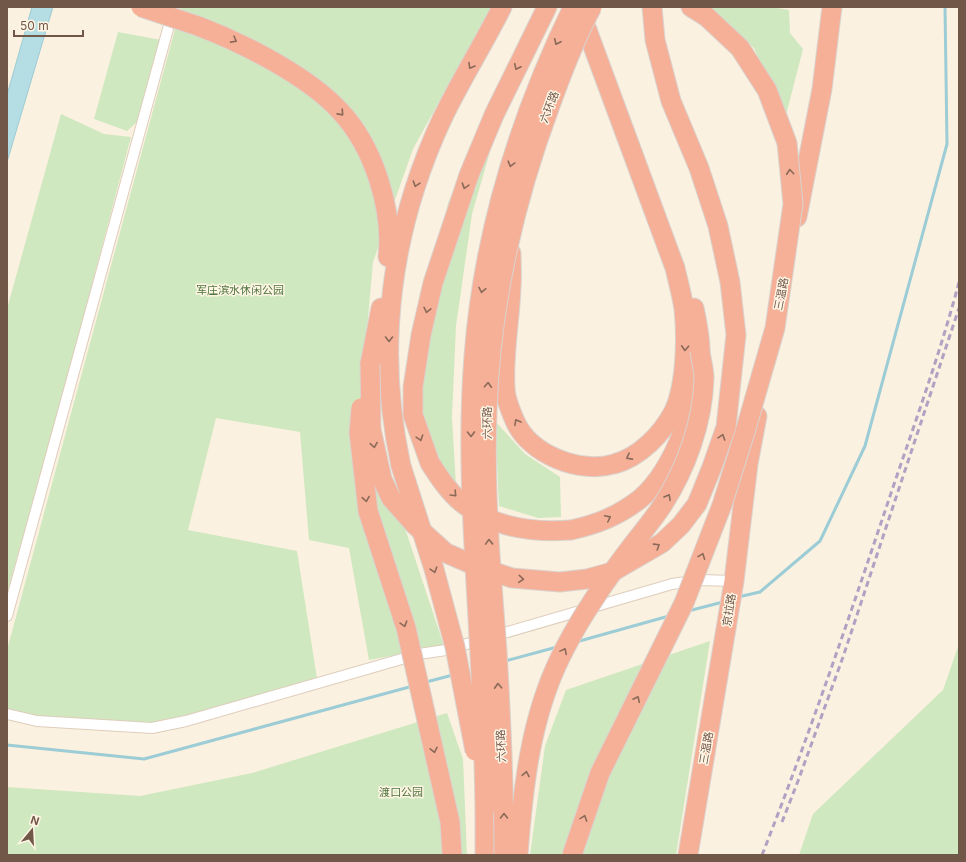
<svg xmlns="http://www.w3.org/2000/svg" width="966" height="862" font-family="Inter,'Noto Sans SC',sans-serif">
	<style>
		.green { fill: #cfe8bf }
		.water { fill: #b5dde4; stroke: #9cccd5 }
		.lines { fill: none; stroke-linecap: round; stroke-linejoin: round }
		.stream { stroke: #9cccd5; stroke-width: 3 }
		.street-casing { stroke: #dfcdbc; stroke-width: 12 }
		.highway-casing { stroke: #dad3cf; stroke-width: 21 }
		.street { stroke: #fff; stroke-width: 10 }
		.highway { stroke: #f5b097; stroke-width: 19 }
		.rail { stroke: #b3a0c3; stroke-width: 3; stroke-dasharray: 6 4; stroke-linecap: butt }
		.highway-bridge-casing { stroke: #dad3cf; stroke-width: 21; stroke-linecap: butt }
		.highway-bridge { stroke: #f5b097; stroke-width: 19 }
		.oneway { stroke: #8b6958 }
		.labels { text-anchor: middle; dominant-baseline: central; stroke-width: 3; stroke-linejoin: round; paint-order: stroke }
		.street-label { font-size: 11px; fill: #715748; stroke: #fff5e5 }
		.park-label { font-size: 11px; fill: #507741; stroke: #fff5e5 }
	</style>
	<rect width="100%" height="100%" fill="#fbf1e0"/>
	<g class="green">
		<polygon points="181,7 491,7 413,149 373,262 363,375 392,489 444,646 369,660 349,548 309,540 300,432 216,418 188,530 297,551 318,685 157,733 33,725 7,713 7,650"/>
		<polygon points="710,7 771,7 789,10 790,33 803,49 785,119 754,48"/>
		<polygon points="118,32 161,40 138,121 127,131 94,119"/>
		<polygon points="500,83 509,86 472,214 456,326 452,417 456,486 425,457 411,375 448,203"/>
		<polygon points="61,114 104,134 131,137 63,394 7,593 7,309"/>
		<polygon points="495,421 525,454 560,477 561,517 538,518 499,506"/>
		<polygon points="710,641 676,855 530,855 545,746 566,690"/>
		<polygon points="959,644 959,855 799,855 813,814 943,690"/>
		<polygon points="447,713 463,759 467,855 7,855 7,787 140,796 252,773"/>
	</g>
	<polygon class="water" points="32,7 53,7 7,162 7,95"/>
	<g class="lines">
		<g class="stream">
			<polyline points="738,597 760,592 820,541 865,446 947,144 945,7"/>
			<polyline points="688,611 723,602"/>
			<polyline points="576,642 669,616"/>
			<polyline points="505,661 557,647"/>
			<polyline points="426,682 453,675"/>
			<polyline points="7,745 144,759 413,686"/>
		</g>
		<defs>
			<g id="street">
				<polyline points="7,616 174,7"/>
				<polyline points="7,714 37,721 152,728 186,721 419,654 446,650 672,584 700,580 734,581"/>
			</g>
			<g id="highway">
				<polyline points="691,7 707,17"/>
				<path d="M198,26C243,43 308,76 340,111C374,147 393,209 388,257"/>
				<polyline points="797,217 822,89 832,7"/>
				<path d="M511,253C511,264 512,276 511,287C510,320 503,353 505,387C505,397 511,412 515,421C530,455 580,474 614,464C640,457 662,434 674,411C686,385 687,338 684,309C682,295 678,281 675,268L580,11"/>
				<polyline points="370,364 381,308"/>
				<polyline points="430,463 413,415 413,387 421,335 433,283 469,175 494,115 547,7"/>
				<path d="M401,466C375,347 391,229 442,119C460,81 483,45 502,7"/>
				<path d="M571,530C598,524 618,516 640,499C675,470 701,395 700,350C700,336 697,322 694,308"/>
				<polyline points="485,808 485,855"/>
				<polyline points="688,855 734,581 748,464 757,416"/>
			</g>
		</defs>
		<use href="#street" class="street-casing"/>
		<use href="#highway" class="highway-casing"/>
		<use href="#street" class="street"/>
		<use href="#highway" class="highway"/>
		<g class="rail">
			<polyline points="782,822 798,781 843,657 959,308"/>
			<path d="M762,855C807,741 847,624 886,508C911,433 939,358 959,282"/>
		</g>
		<defs>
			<g id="highway-bridge">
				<polyline points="141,7 198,26"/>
				<polyline points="370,364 371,429 382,479 391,498 415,525 446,553 476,566 512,578 560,582 587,579 612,572 662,543 681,525 697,504 712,467 726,427 736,335 730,282 718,226 699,168 671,101 655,40 652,7"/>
				<polyline points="361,408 359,433 368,511 406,628 450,822 452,855"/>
				<path d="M430,463C439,477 448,491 461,502C492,527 533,533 571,530"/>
				<polyline points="401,466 434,569 455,647 475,751"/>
				<path d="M485,808C484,757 483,707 480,656C475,556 466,456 474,356C483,235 520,116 573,7"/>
				<path d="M504,855C504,787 501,719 497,651C491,572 484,492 487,412C490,306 514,202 551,103C563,70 575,38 592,7"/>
				<path d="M518,855C523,788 530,720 560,658C577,623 599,590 622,559C635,541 650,524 662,506C686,469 703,422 704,378C704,369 701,360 700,351"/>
				<polyline points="572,855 600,773 684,603 722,505 745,432 775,328 793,204 787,143 767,90 740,48 707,17"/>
			</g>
		</defs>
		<use href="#highway-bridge" class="highway-bridge-casing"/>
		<use href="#highway-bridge" class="highway-bridge"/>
	</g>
	<defs><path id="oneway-chevron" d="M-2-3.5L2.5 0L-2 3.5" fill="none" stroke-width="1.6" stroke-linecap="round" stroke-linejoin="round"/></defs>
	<g class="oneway">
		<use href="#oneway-chevron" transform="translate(234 40) rotate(29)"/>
		<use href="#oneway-chevron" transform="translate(557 42) rotate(115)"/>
		<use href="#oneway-chevron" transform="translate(471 66) rotate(120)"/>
		<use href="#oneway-chevron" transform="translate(517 67) rotate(116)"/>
		<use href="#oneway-chevron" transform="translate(341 113) rotate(48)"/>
		<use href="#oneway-chevron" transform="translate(511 164) rotate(105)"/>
		<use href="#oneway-chevron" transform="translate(790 172) rotate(-95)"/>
		<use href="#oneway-chevron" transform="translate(416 184) rotate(108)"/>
		<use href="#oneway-chevron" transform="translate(465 186) rotate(108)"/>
		<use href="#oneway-chevron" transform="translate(482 290) rotate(101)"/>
		<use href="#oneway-chevron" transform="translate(427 310) rotate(103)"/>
		<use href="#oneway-chevron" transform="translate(389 339) rotate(90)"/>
		<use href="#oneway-chevron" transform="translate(685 348) rotate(93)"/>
		<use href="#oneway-chevron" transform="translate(488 385) rotate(-87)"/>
		<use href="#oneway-chevron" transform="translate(517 422) rotate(-119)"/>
		<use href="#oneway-chevron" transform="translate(471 434) rotate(89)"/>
		<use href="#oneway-chevron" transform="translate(722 437) rotate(-72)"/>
		<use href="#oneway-chevron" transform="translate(420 438) rotate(72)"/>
		<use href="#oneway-chevron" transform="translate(374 445) rotate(81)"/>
		<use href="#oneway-chevron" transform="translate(629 457) rotate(152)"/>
		<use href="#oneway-chevron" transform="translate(454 494) rotate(46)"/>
		<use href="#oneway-chevron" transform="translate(668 497) rotate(-61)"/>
		<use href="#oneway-chevron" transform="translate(366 499) rotate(81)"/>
		<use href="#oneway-chevron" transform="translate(608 518) rotate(-27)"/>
		<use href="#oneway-chevron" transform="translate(489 542) rotate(-92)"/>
		<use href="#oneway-chevron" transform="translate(657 546) rotate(-32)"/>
		<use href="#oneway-chevron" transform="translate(702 556) rotate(-69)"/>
		<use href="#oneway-chevron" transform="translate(434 570) rotate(73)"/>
		<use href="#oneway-chevron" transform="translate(521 579) rotate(5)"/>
		<use href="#oneway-chevron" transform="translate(404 624) rotate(73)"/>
		<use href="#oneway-chevron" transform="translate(564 651) rotate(-62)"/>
		<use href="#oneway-chevron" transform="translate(498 686) rotate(-93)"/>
		<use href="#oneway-chevron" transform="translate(637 699) rotate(-64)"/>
		<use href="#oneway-chevron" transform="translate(434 750) rotate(78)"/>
		<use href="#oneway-chevron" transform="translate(526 774) rotate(-80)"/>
		<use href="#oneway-chevron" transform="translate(504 816) rotate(-90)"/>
		<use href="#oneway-chevron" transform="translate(584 818) rotate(-70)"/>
	</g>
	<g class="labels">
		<g class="street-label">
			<text transform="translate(549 107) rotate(-69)">六环路</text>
			<text transform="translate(781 294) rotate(-79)">三温路</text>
			<text transform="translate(487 423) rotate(-90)">六环路</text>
			<text transform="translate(729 610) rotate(-81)">京拉路</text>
			<text transform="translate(501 746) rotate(-93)">六环路</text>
			<text transform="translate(706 748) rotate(-80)">三温路</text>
		</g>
		<g class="park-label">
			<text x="240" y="290">军庄滨水休闲公园</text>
			<text x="401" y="792">渡口公园</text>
		</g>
	</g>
	<rect width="966" height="862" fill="none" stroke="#715748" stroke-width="16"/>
	<g transform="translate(32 830) rotate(18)" stroke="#fff5e5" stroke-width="3" paint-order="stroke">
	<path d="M0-3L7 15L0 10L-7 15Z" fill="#715748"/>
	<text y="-6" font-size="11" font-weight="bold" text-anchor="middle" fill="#715748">N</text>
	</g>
	<path d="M14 30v6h69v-6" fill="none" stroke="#715748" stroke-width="2"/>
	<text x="20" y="30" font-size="12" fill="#715748" stroke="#fff5e5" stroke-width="3" paint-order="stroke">50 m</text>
</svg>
